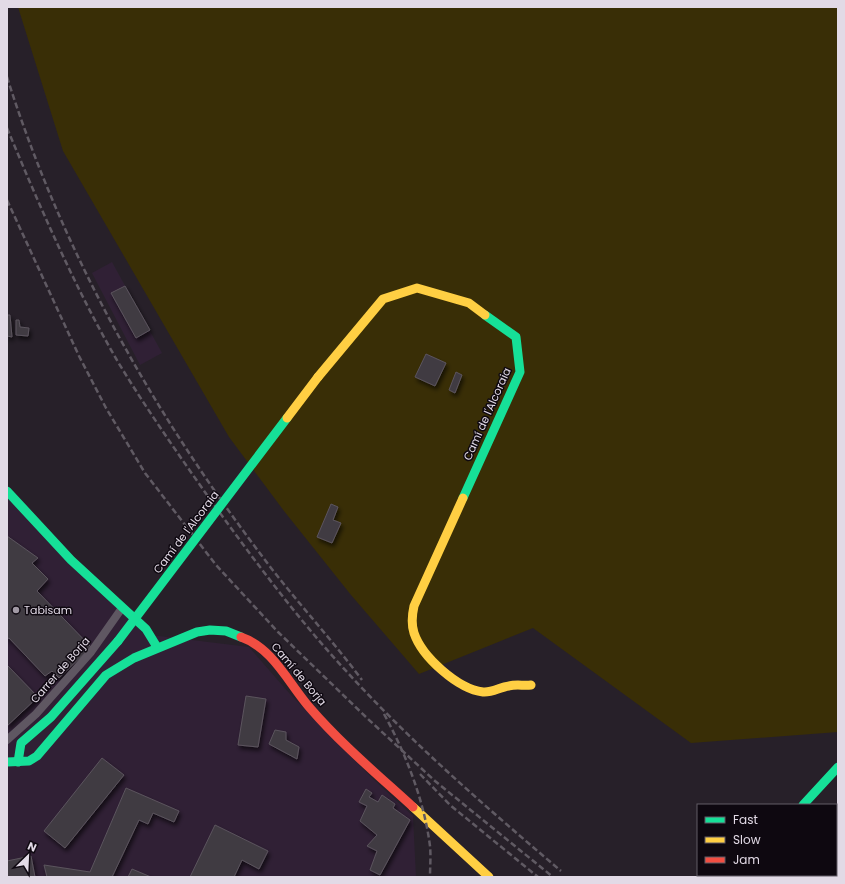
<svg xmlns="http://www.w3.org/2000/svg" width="845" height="884" font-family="Poppins,sans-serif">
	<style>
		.built { fill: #302035 }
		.green { fill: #392e06 }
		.building { fill: #403a43; stroke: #5b545d; filter: url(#shadow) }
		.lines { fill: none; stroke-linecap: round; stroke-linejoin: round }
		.street { stroke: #5f5762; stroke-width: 8 }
		.fast { stroke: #16e098; stroke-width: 9 }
		.slow { stroke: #ffcf43; stroke-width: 9 }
		.jam { stroke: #f24e42; stroke-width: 9 }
		.rail { stroke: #605a63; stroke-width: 2.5; stroke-dasharray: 6 3; stroke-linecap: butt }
		.fast-bridge { stroke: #16e098; stroke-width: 9 }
		.slow-bridge { stroke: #ffcf43; stroke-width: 9 }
		.poi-dot { fill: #a199a4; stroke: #0e0810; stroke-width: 1.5 }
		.labels { text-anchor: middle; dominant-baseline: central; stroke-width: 3; stroke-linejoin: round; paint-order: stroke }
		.street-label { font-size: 11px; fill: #e2dae6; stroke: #0e0810 }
		.poi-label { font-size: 11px; fill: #e2dae6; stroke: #0e0810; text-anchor: start }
	</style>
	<defs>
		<filter id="shadow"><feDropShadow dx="2" dy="3.5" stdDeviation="2" flood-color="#0009"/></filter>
	</defs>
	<rect width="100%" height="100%" fill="#272029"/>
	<g class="built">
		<polygon points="112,262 162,353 140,365 92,273"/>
		<polygon points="7,495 151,635 249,647 289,693 371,777 413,816 416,877 7,877"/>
	</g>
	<polygon class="green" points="18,7 838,7 838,732 691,743 533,628 419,674 351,595 284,511 229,437 63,151"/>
	<g class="building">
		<polygon points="125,286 150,330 136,338 111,293"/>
		<polygon points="7,315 10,315 12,337 7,336"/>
		<polygon points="16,320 19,320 20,327 29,328 28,336 16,335"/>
		<polygon points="426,354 446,363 435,386 415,377"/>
		<polygon points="456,372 462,375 455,393 449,390"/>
		<polygon points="331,504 338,507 333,520 341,523 332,543 317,537"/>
		<polygon points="7,536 38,558 32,563 48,579 37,591 91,647 59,678 52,671 45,676 9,638 7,639"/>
		<polygon points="7,665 38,697 7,726"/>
		<polygon points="246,696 266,699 258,747 238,745"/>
		<polygon points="275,730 286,732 286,740 299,747 297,759 269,744"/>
		<polygon points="102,758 124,775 65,848 44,831"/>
		<polygon points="126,788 179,811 174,822 153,813 148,824 139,820 112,877 47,877 44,865 90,872"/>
		<polygon points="366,789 372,793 369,797 378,802 382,795 395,804 393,808 410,820 380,875 370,870 377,851 367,846 377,835 360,821 367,806 359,802"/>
		<polygon points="215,825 268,851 259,869 242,860 234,877 190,877"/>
		<polygon points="31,856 35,877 7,877 7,861"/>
		<polygon points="132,869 151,877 128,877"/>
	</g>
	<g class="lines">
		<polyline class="street" points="7,740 36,714 91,652 122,608"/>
		<g class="fast">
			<polyline points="7,491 71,560 146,629 157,647"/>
			<polyline points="463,498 520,372 516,337 485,315"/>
			<polyline points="7,762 29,761 37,756 106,675 134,658 197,632 210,630 226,631 241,637"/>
			<polyline points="18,762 21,743 51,717 118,641"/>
			<polyline points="803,805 838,767"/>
			<polyline points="738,877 739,875"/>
		</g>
		<g class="slow">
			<polyline points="318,377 383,299 417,288 469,303 485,315"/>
			<path d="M463,498L414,606C412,615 411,624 414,633C422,657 458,689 483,692C492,693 500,687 509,686C516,684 524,686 531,685"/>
			<polyline points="413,807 489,877"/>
		</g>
		<path class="jam" d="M241,637C273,648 289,684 310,708C341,744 378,775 413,807"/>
		<g class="rail">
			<path d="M7,77C62,251 152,411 262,556C294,599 330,637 362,680"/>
			<path d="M7,128C40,207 75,288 118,362C146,408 176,451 207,495C251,556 296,617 347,672C413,744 487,808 561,871"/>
			<polyline points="7,200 79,356 106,408 145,473 216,565 278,632 368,719 435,781 553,877"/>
			<path d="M384,714C406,754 424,800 430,846C431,856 430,867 430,877"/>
			<polyline points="420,774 450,805 538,877"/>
		</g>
		<polyline class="fast-bridge" points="118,641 287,418"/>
		<polyline class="slow-bridge" points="287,418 318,377"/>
	</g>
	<circle class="poi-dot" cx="16" cy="610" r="4"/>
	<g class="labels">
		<g class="street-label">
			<text transform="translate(487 414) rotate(-66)">Camí de l'Alcoraia</text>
			<text transform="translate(186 532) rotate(-53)">Camí de l'Alcoraia</text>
			<text transform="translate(60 670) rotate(-49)">Carrer de Borja</text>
			<text transform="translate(299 674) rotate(50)">Camí de Borja</text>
		</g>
		<g class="poi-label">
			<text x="24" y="610">Tabisam</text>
		</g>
	</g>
	<rect width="845" height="884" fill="none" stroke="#e2dae6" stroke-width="16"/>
	<rect x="697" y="804" width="140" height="72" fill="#0e0810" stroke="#635c66"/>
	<rect x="705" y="817" width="20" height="6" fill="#16e098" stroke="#635c66"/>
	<text x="733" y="824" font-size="12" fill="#e2dae6">Fast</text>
	<rect x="705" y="837" width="20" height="6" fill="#ffcf43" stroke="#635c66"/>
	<text x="733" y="844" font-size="12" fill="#e2dae6">Slow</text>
	<rect x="705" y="857" width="20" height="6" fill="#f24e42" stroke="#635c66"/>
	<text x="733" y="864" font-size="12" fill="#e2dae6">Jam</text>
	<g transform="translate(28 856) rotate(24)" stroke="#0e0810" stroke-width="3" paint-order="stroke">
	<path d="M0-3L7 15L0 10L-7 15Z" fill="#e2dae6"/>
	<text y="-6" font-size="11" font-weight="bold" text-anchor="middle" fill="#e2dae6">N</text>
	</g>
</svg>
